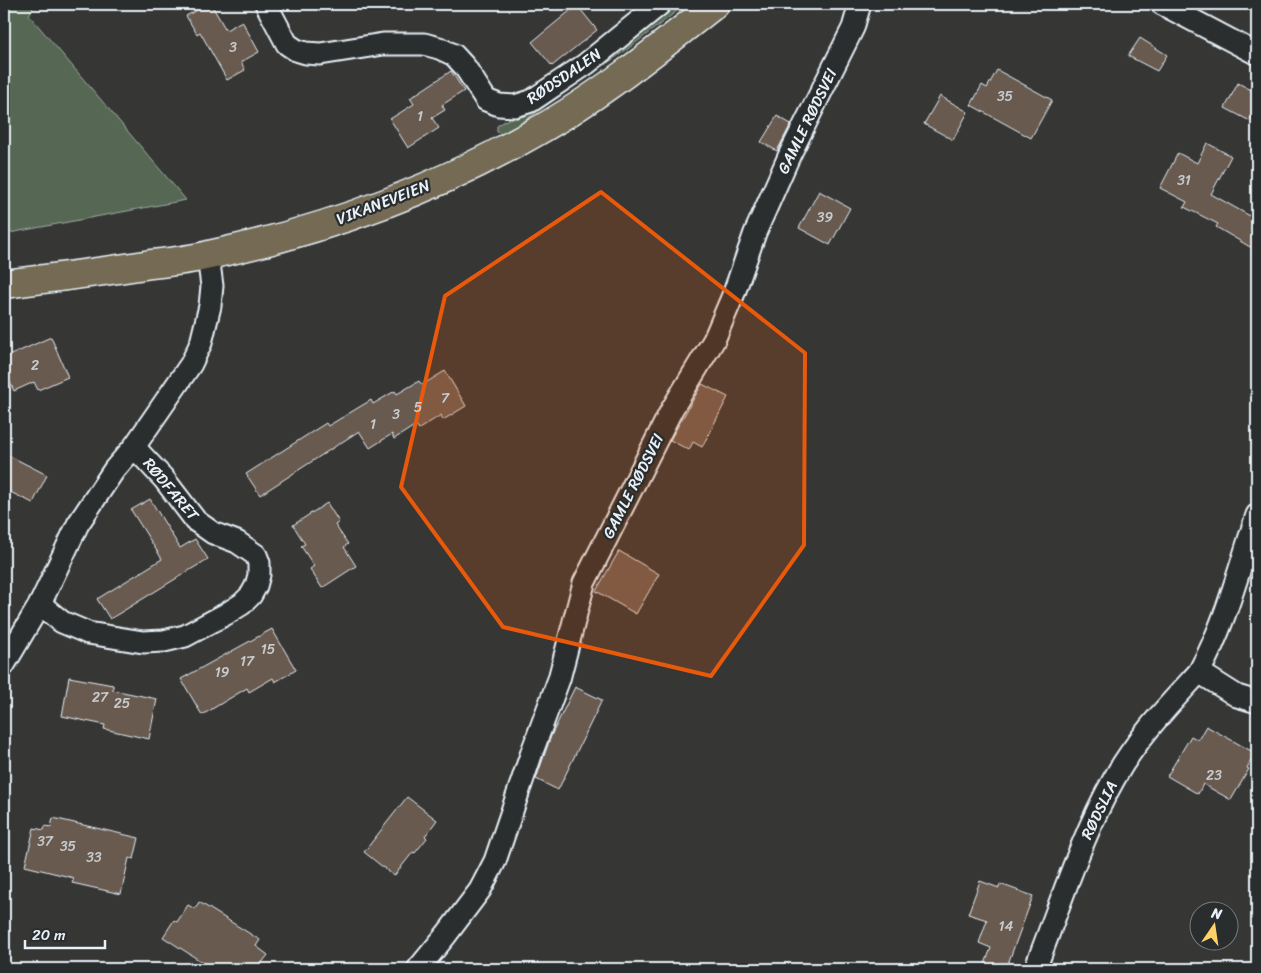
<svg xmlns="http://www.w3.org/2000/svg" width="1261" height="973" font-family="Sriracha,sans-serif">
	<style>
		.green { fill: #566853; stroke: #9faca6 }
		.building { fill: #685a4f; stroke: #e8f1f8 }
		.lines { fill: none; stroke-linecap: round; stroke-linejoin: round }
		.minor-casing { stroke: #e8f1f8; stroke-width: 25 }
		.primary-casing { stroke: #e8f1f8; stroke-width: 31 }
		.minor { stroke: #2a2d2e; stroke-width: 21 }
		.primary { stroke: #746b52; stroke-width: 28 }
		.marked { fill: #e8590c; fill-opacity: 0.2; stroke: #e8590c; stroke-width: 4; stroke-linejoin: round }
		.labels { text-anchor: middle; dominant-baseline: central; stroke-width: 4.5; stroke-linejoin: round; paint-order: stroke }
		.number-label { font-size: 14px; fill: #c8cbce }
		.street-label { font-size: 16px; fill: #e8f1f8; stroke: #2a2d2e }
	</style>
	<rect width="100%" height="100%" fill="#363635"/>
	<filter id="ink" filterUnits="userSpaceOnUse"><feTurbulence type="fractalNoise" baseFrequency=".02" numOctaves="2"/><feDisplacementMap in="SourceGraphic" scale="10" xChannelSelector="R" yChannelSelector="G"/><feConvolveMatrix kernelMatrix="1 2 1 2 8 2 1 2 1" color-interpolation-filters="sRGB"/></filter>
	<g filter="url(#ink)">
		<g class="green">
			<polygon points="4,4 35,4 29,15 186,200 4,234"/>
			<polygon points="670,4 686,4 629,48 504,135 497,132 497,126 592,67"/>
		</g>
		<g class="building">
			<polygon points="208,4 211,4 226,30 242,21 259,52 241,62 245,70 227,80 200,32 197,34 186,16"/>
			<polygon points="577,5 597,30 552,66 532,42"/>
			<polygon points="1140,38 1167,55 1157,71 1128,56"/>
			<polygon points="997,70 1052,100 1031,138 971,105 982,85 987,88"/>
			<polygon points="451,71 464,91 442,105 445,110 432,118 439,128 408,148 390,119 414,104 410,98"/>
			<polygon points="1238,83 1257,93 1257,106 1250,121 1225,108"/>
			<polygon points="940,96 968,112 953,140 924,124"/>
			<polygon points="777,116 791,124 777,151 761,142"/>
			<polygon points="1207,143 1231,156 1211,194 1257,220 1257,251 1216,227 1218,224 1184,207 1187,202 1160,188 1178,153 1197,163"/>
			<polygon points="819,191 850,208 830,245 799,228"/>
			<polygon points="51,337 68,377 38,390 34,382 14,391 4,369 4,358"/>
			<polygon points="445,371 466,406 443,420 441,415 419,429 416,425 394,439 392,434 370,448 359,431 260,495 246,474 326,423 328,426 371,400 373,404 395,391 397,394 419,381 422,385"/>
			<polygon points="702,384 728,397 702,447 693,442 689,450 670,440"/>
			<polygon points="4,453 47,475 33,503 4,489"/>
			<polygon points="150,499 180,548 195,539 208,559 110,619 97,599 162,559 131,510"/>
			<polygon points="327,503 339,522 335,525 348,544 344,547 356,566 322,588 310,569 314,566 301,546 305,544 293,525"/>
			<polygon points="619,551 659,574 636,614 596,591"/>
			<polygon points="272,629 296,670 275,682 273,678 249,692 247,688 202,715 181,679"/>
			<polygon points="69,677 113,685 113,690 157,699 149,739 104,729 105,725 62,716"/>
			<polygon points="575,687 602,700 558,790 536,779 551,736"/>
			<polygon points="1206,726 1255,753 1247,768 1249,769 1231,800 1203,784 1198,794 1167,776 1191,736 1198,740"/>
			<polygon points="407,797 437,820 425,836 427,838 415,853 413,852 394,876 364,852"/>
			<polygon points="53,818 139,838 134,859 129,858 121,894 72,883 74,878 25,866 34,828 44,830 45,826 51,827"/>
			<polygon points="980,881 999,888 1000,884 1033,896 1006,969 983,969 991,948 979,943 987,920 968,914"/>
			<polygon points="199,902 260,940 256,946 268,955 257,969 213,969 163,937 174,920 177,922 188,905 195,909"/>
		</g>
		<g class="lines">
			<defs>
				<g id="minor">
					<polyline points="266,4 287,44 296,50 306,53 320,54 383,44 424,44 439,48 454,55 465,67 486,100 499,105 515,106 531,101 586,64 660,4"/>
					<polyline points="1162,4 1257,54"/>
					<path d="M1257,515C1239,568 1226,623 1199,672L1237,696L1257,702"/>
					<polyline points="40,604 62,622 88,633 143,642 164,641 185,636 226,614 242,604 251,595 256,586 259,575 259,563 256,555 237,542 213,533 196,521 164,479 134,447"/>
					<polyline points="4,665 40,604 78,524 114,470 134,447 191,364 201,343 210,306 212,286 208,256"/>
					<polyline points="418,969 446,935 480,890 495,861 533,749 559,679 584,583 672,409 714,340 734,293 755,233 790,154 853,28 860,4"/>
					<path d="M1035,969C1060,906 1080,839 1114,779C1136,739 1168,706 1199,672"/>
				</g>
				<path id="primary" d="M4,284C53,278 102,272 151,264C170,262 190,260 209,255C322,231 433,191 534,133C598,97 657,50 715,4"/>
			</defs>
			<use href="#minor" class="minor-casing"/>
			<use href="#primary" class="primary-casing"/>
			<use href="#minor" class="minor"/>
			<use href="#primary" class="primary"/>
		</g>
	</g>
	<path class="marked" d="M601,192L805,353L804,545L711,676L503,627L401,487L445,296Z"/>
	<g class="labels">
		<g class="number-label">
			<text x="233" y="47">3</text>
			<text x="1005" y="96">35</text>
			<text x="420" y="116">1</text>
			<text x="1184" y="180">31</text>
			<text x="825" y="217">39</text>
			<text x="35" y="365">2</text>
			<text x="445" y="398">7</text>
			<text x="418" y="407">5</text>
			<text x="396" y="414">3</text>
			<text x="373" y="424">1</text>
			<text x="268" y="649">15</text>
			<text x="247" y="661">17</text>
			<text x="222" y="672">19</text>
			<text x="100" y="697">27</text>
			<text x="122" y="703">25</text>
			<text x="1214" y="775">23</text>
			<text x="45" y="841">37</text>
			<text x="68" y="846">35</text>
			<text x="94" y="857">33</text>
			<text x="1006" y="926">14</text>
		</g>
		<g class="street-label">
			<text transform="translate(564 76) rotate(-34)">RØDSDALEN</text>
			<text transform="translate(807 121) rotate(-64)">GAMLE RØDSVEI</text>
			<text transform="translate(383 202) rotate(-21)">VIKANEVEIEN</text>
			<text transform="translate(633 486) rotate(-63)">GAMLE RØDSVEI</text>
			<text transform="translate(171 489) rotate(50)">RØDFARET</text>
			<text transform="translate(1099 810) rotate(-64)">RØDSLIA</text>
		</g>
	</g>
	<rect width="1261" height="973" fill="none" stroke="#2a2d2e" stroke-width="20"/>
	<rect x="10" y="10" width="1241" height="953" fill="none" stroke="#e8f1f8" stroke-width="2" filter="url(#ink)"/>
	<g transform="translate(1214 926) rotate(13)"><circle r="24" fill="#2a2d2e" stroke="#767b7f"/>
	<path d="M0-4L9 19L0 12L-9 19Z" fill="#ffd166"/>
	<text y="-8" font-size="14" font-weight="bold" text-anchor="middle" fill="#e8f1f8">N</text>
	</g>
	<path d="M25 940v8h80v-8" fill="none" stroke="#e8f1f8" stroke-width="2.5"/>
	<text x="32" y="940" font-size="15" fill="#e8f1f8" stroke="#2a2d2e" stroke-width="4" paint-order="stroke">20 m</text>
</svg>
